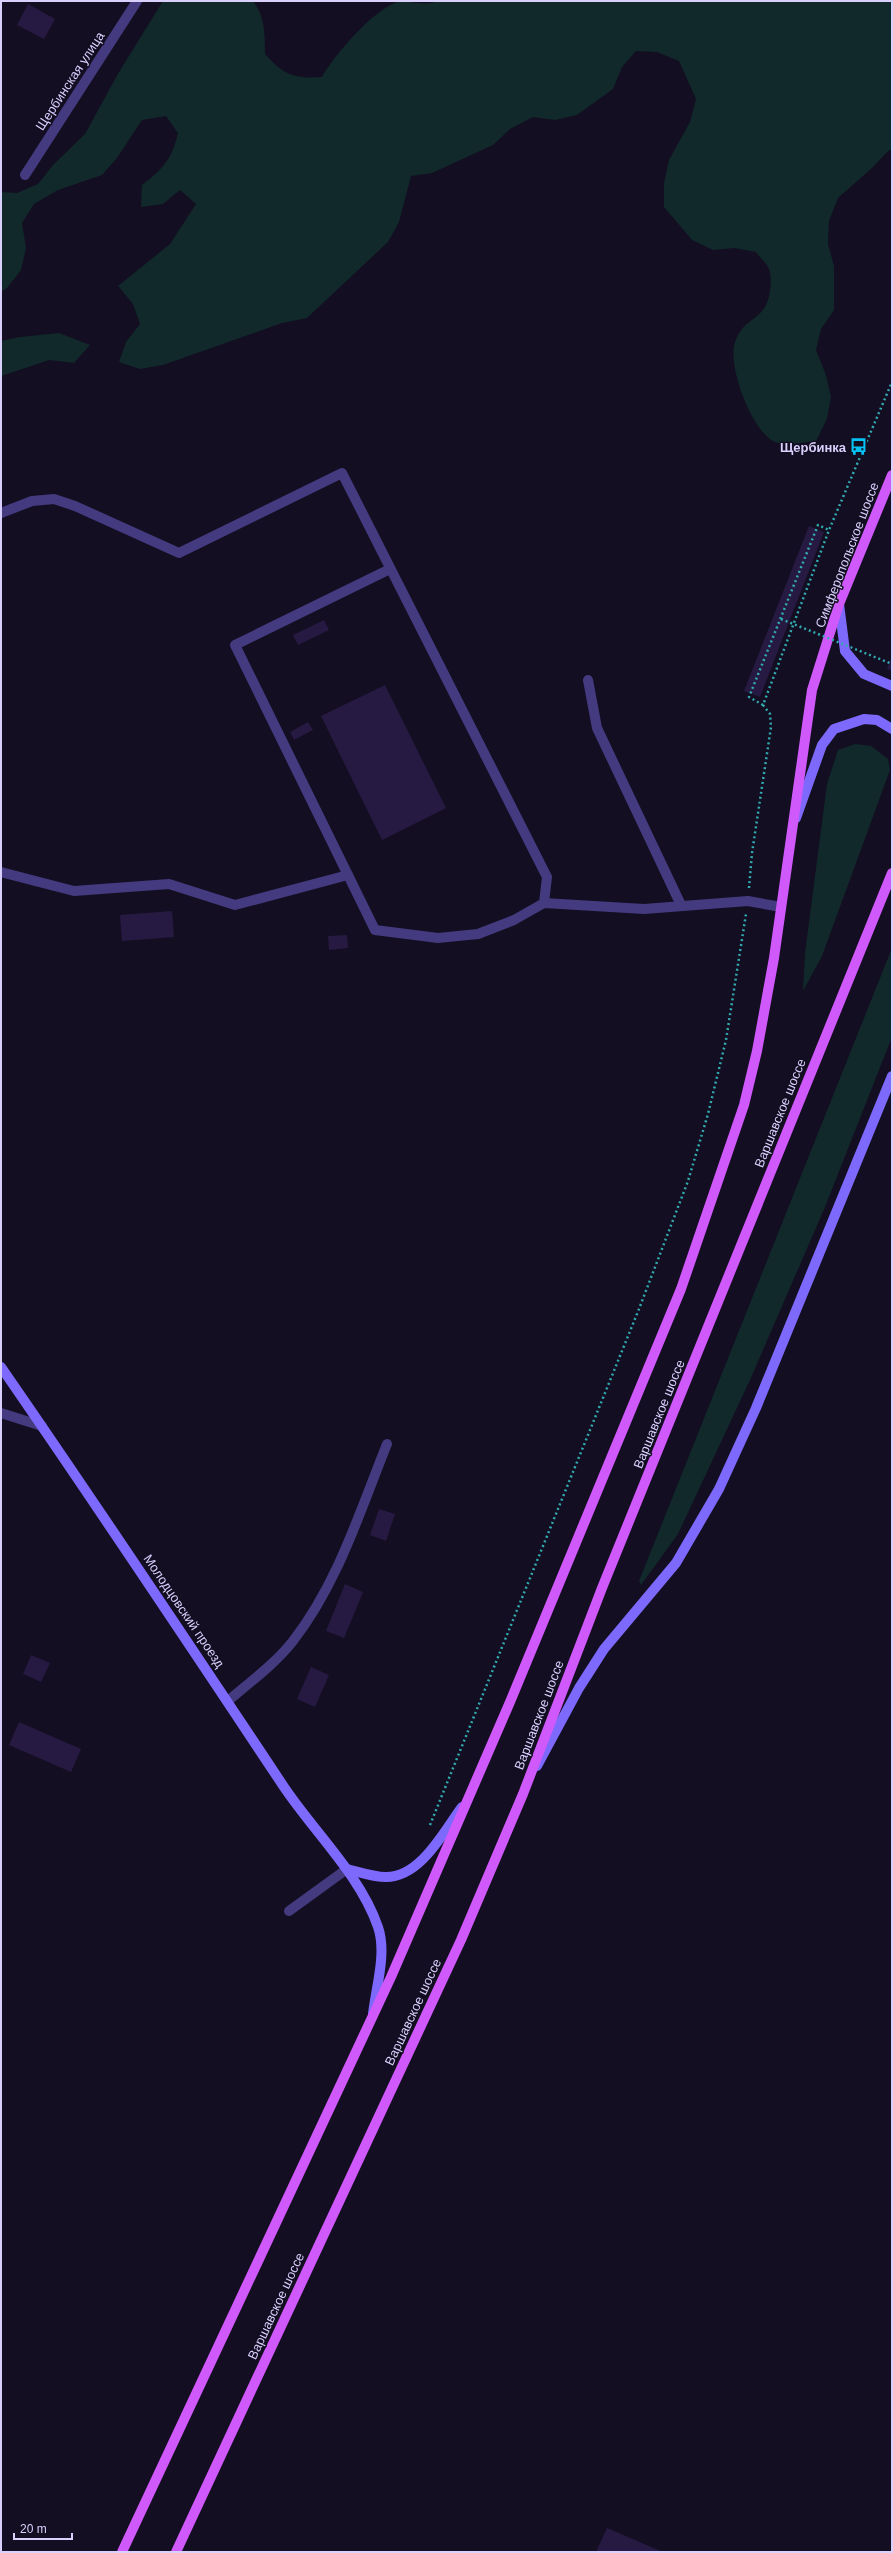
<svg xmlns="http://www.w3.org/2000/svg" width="893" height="2553" font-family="Arial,sans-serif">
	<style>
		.green { fill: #11292b }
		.building { fill: #271a42 }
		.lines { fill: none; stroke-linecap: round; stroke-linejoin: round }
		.path { stroke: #31aab0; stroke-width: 2.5; stroke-dasharray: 2 3; stroke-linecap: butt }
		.lane { stroke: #443a7f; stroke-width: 10 }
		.street { stroke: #443a7f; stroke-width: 10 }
		.secondary { stroke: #7d69fb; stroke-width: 10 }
		.primary { stroke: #d059fb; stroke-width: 10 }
		.path-bridge { stroke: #31aab0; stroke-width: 2.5; stroke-dasharray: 2 3; stroke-linecap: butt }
		.labels { text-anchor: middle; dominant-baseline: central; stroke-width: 3; stroke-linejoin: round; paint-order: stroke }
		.street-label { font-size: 13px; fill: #dad0fe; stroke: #130e21 }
		.poi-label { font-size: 13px; font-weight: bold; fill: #dad0fe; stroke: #130e21; text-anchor: end }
	</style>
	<rect width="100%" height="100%" fill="#130e21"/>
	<g class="green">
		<path d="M163,1H253C265,16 265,35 265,54C284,75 294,79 322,77C334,55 375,8 398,2C412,0 425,7 437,1H892V149L887,152L872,168L838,198L829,221L828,244L834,266V310L821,329L816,350L826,375L831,397L827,419L816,441C804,442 784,447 773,441C751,429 727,365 735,342C743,321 752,323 763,310C770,302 773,279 769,269C767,263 759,257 756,252L734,248L713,250L692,240L664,207V183L669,160L690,122L696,99L679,61L657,52L636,51L622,67L613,89L577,115L555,120L533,117L510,129L493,145L432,173L411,176L399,222L388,242L307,318L282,323L163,365L140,369L119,362L126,342L140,324L133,304L118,286L170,244L196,204L180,190L163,204L141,207L142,185C163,169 172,159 178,133L166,116L142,120L117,158L102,175L58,190L34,204L22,223L26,248L21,270L7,288L1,292V192L17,193L38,184L53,165L85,134L119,72Z"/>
		<polygon points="59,333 90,345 74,363 49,360 1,376 1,341 20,337"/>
		<polygon points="855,744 871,746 888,759 890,770 822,956 803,991 805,953 827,784 838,750"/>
		<polygon points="892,948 892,1037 825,1207 750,1380 678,1534 641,1585 639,1581"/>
	</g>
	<g class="building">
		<polygon points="28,4 55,19 44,39 17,25"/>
		<polygon points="809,526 824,532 760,697 744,691"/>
		<polygon points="324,620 329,630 298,645 293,635"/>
		<polygon points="892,656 892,671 887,669"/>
		<polygon points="385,685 446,808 382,840 321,716"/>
		<polygon points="308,722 313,730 294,740 290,732"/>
		<polygon points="172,911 174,937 122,941 120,915"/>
		<polygon points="347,935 348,948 329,950 328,936"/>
		<polygon points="379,1509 395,1514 386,1541 370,1535"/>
		<polygon points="345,1584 363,1592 344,1638 326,1631"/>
		<polygon points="31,1655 50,1663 41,1682 23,1674"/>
		<polygon points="311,1667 329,1675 315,1707 297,1699"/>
		<polygon points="19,1722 81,1749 71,1772 9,1745"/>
		<polygon points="607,2528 663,2552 596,2552"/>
	</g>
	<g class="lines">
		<g class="path">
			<polyline points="763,705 749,697 818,525 829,530"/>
			<polyline points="749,888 752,853 771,727 770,714 763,705 829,530 892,382"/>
			<polyline points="430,1825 639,1309 688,1181 708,1114 726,1040 746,914"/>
		</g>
		<g class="lane">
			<polyline points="1,513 32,501 54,499 75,506 179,553 342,473 547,877 544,903"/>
			<polyline points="390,569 235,645 375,930 438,938 478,934 514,920 544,903 644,909 748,901 781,907"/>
			<polyline points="588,680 597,728 681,905"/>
			<polyline points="1,872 74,891 169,884 235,905 348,875"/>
			<path d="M228,1701C250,1682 275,1664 293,1641C338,1583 360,1511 387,1444"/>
			<polyline points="289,1911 347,1869"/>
		</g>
		<g class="street">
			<polyline points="25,175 137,1"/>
			<polyline points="1,1413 42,1426"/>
		</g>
		<g class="secondary">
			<polyline points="839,604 845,651 864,674 892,686"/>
			<polyline points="796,818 822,745 834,729 864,719 877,720 892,729"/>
			<path d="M1,1367C96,1504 189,1644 282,1784C312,1830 360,1874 378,1927C387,1953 376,1987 373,2014"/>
			<polyline points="537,1766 579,1688 604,1649 676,1563 719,1489 756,1408 892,1076"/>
			<path d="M347,1869C359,1872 373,1877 386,1877C421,1877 444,1831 462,1807"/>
		</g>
		<g class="primary">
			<polyline points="122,2552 391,1977 510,1702 681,1289 744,1105 757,1051 774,958 812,690 839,604 892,475"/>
			<polyline points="176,2552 461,1940 523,1794 602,1588 892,873"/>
		</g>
		<polyline class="path-bridge" points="781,619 892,664"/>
	</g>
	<defs>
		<symbol id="bus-bare" viewBox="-9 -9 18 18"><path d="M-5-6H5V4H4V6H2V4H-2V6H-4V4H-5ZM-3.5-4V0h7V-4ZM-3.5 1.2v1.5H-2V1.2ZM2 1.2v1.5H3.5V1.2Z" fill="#06c2f3" stroke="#130e21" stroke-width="2.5" paint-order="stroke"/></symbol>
	</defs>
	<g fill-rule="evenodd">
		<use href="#bus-bare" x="846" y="434" width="25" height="25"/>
	</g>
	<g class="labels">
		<g class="street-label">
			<text transform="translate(70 81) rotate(-57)">Щербинская улица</text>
			<text transform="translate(847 555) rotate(-69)">Симферопольское шоссе</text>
			<text transform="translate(780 1113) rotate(-68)">Варшавское шоссе</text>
			<text transform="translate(659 1414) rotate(-68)">Варшавское шоссе</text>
			<text transform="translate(184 1611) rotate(56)">Молодцовский проезд</text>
			<text transform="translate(539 1715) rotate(-69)">Варшавское шоссе</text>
			<text transform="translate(413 2012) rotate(-65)">Варшавское шоссе</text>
			<text transform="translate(276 2306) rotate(-65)">Варшавское шоссе</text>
		</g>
		<g class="poi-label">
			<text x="846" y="447">Щербинка</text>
		</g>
	</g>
	<rect width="893" height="2553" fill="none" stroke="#dad0fe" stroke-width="4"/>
	<path d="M14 2533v6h58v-6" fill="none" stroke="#dad0fe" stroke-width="2"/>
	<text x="20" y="2533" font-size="12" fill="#dad0fe" stroke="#130e21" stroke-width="3" paint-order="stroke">20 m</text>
</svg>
